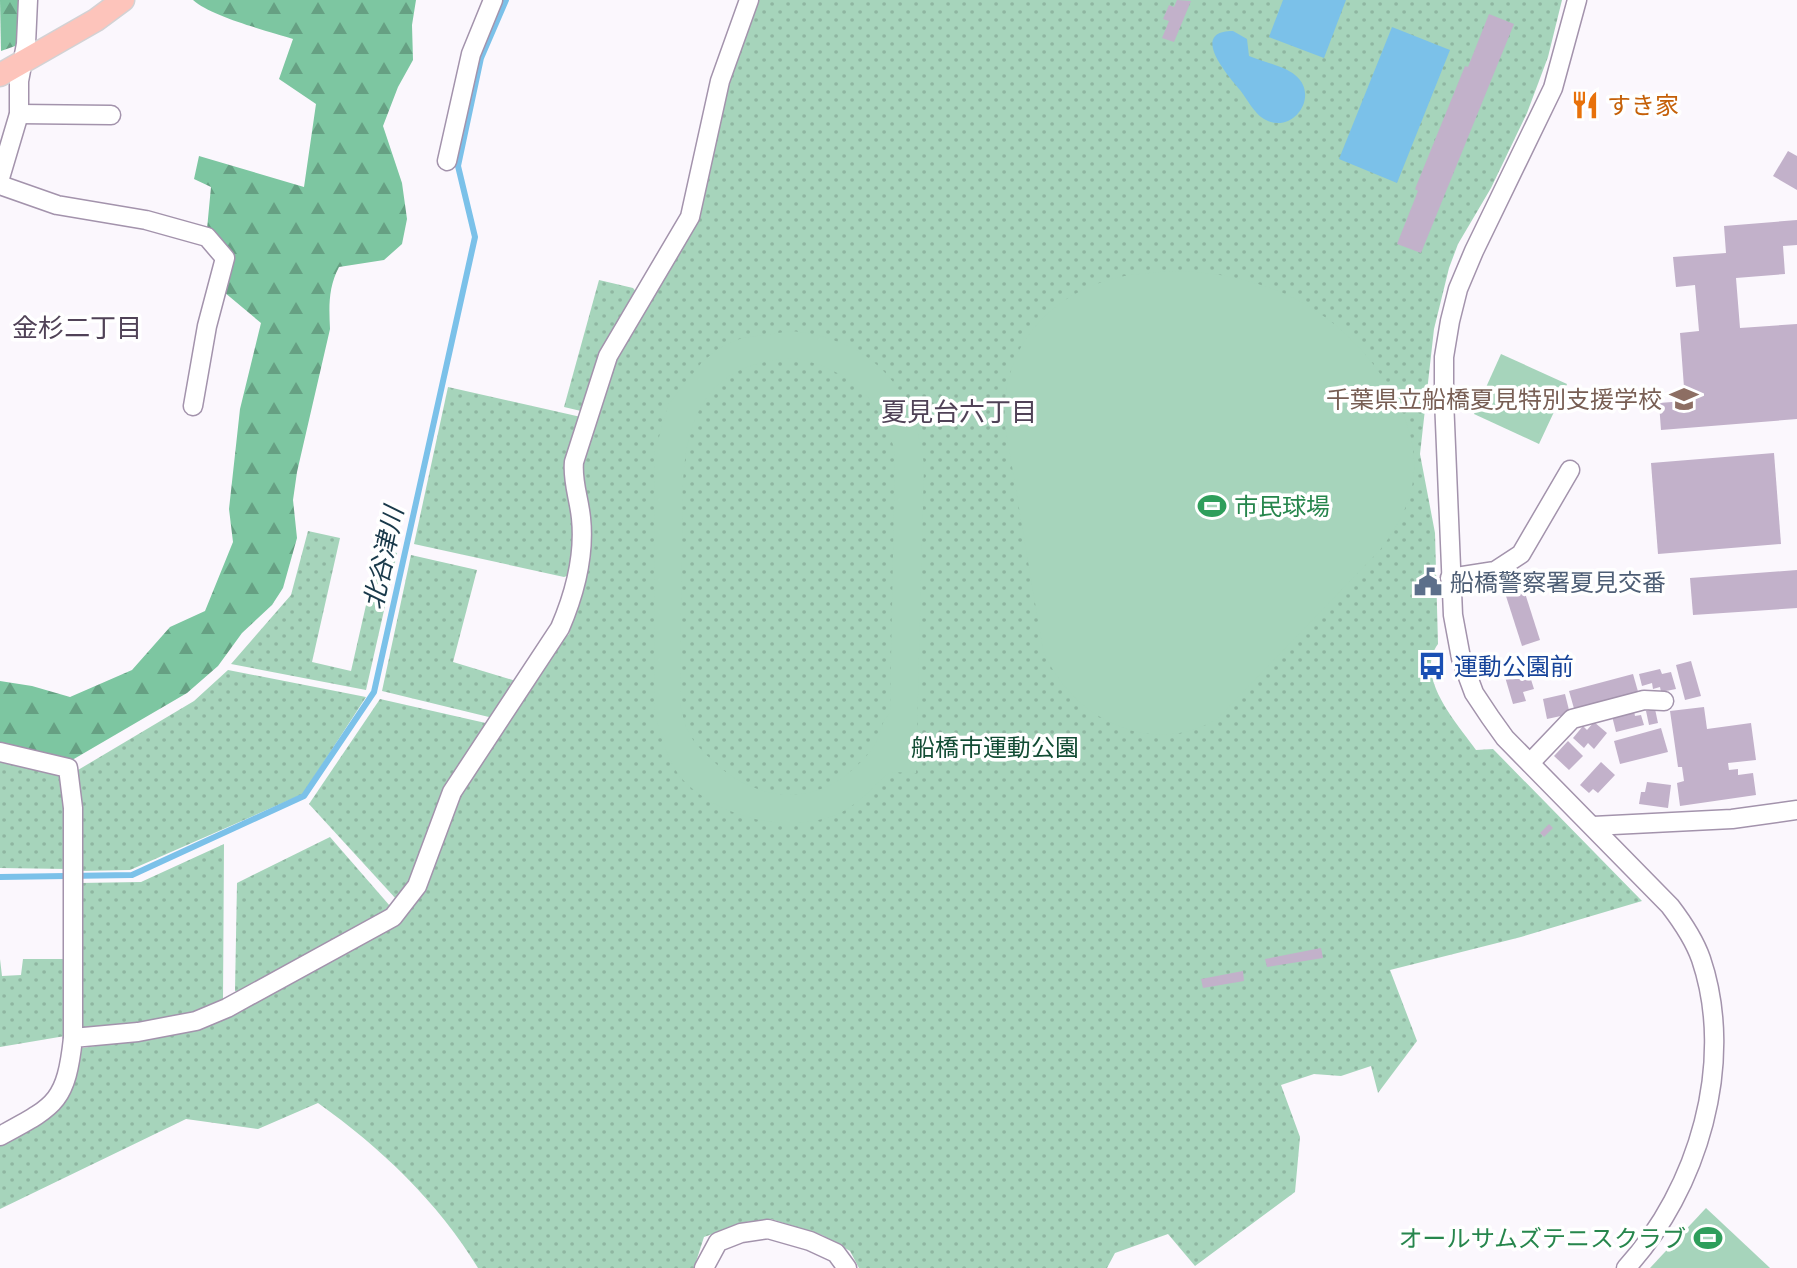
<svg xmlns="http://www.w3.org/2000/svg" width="1797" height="1268" font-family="'Titillium Web','Noto Sans JP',sans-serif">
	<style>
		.green { fill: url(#green-dots) }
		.forest { fill: url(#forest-firs) }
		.pitch { fill: #a6d4bb; fill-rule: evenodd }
		.water { fill: #7bc1e9 }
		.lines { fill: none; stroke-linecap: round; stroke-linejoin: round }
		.stream { stroke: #7bc1e9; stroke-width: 6 }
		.building { fill: #c2b1ca }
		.minor-casing { stroke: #a393ac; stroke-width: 21 }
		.major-casing { stroke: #d3d2d4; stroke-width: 25 }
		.minor { stroke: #fff; stroke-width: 18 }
		.major { stroke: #fdc4bb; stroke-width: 22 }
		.labels { text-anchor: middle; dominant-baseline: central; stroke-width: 7; stroke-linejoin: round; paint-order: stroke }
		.food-label { font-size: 24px; fill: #c56008; stroke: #fff; text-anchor: start }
		.education-label { font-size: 24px; fill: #785e54; stroke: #fff; text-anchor: end }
		.leisure-label { font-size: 24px; fill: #27864d; stroke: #fff; text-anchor: start }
		.service-label { font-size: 24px; fill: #4e5e75; stroke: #fff; text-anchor: start }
		.transit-label { font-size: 24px; fill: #164399; stroke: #fff; text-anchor: start }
		.park-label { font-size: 24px; fill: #124c34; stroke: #fff }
		.neighbourhood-label { font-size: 26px; fill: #504257; stroke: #fff }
		.water-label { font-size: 26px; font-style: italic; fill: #19394a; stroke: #fff }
	</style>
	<defs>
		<pattern id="green-dots" width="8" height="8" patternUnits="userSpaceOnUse" patternTransform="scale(2)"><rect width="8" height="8" fill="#a6d4bb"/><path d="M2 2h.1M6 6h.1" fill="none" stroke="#8fb6a1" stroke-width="1.8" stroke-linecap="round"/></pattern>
		<pattern id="forest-firs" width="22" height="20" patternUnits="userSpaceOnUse" patternTransform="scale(2)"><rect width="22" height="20" fill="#7dc6a1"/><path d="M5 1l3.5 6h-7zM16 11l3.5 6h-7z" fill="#66a083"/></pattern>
	</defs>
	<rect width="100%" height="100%" fill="#fbf7fd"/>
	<g class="green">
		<path d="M759,0H1562L1548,57L1527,113L1491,188L1458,244L1449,268L1434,329L1420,454L1435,533L1438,644C1414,677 1457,723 1476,750L1493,749L1642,901L1521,937L1390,970L1417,1041L1378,1093L1371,1066L1341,1076L1314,1074L1281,1085L1300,1137L1295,1192L1195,1266L1168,1234L1115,1253L1107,1268H859L850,1251L822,1235L771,1219L746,1222L704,1237L694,1268H478C438,1202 380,1147 318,1103L258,1129L186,1119L0,1209V1133L55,1111L75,1082L82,1048L130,1041L232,1013L403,919L417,901L458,795L553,648L569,634L591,555L579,470L618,353L683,243L733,59L748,31Z"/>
		<polygon points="599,280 633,288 637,293 581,411 564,407"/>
		<polygon points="448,387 581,417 578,550 570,575 564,577 414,544"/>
		<polygon points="308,531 340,538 312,662 351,671 379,548 397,553 366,690 231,664 291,595"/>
		<polygon points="411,555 477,570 453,662 516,681 493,718 382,691"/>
		<polygon points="228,670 366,697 303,794 130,870 81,871 76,777 78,770 194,701"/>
		<polygon points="380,699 490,724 406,894 397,900 309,804"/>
		<polygon points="0,758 65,776 68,869 0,868"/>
		<polygon points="330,837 390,906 382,915 241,993 235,991 237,883"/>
		<polygon points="224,844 223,999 219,1006 174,1022 83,1033 77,1028 78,883 141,882"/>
		<polygon points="0,959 2,976 21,975 23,959 67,959 65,1036 0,1047"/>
	</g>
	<g class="forest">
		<polygon points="0,0 21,0 18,45 1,51"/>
		<path d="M193,0H416L412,25L413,60L398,87L383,126L402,183L407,219L402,244L384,260L339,267C328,288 329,307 330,329L297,472L293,500L297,538L283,588L272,605L242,633L218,666L187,693L67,763L0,746V681L32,686L70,697L132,670L170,627L205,611L233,542L229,509L240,409L261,323L224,292L207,229L211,187L194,179L199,156L304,187L316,104L279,79L293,39C268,31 212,17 193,0Z"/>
	</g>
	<g class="pitch">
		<path d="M1170,271C1209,271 1247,278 1283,293C1322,310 1358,340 1381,375C1423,438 1428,488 1380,550L1217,719C1150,759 1070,717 1043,650L1005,425C1000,354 1041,301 1108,280C1128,274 1149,273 1170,271Z"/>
		<path d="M792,331C872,340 914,386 924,464L916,773L890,772C871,788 857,807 833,816C784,833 722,818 685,782C668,765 662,737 655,715L654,455L668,405L702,362L719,348L742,338ZM796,358C851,371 879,397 895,451L890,713C881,722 882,729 877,740C872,753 855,768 845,776C802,808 748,796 712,760C702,751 691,740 686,727C683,719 682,711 680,703C680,654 681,605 682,555C683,464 673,363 796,358Z"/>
		<polygon points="1501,354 1567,384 1539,444 1474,414"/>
		<polygon points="1706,1208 1770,1268 1650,1268"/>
	</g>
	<g class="water">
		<polygon points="1283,0 1346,0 1324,58 1269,37"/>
		<polygon points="1392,27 1450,50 1397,183 1339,159"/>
		<path d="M1233,31L1247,39L1249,56C1263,62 1284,66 1295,75C1321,96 1292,136 1264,119C1254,113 1247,99 1240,90C1229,77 1188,31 1233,31Z"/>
	</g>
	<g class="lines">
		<polyline class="stream" points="0,877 132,875 304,796 374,692 475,237 458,166 481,58 506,0"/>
	</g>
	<g class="building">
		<polygon points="1177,0 1191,1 1174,42 1162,38 1169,21 1163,19 1169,5 1174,7"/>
		<polygon points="1489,14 1514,24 1421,253 1397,244 1418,191 1415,189 1465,66 1468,67"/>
		<polygon points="1788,151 1797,156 1797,190 1773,176"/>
		<polygon points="1797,220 1797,245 1783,246 1785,274 1736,278 1740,328 1797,324 1797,419 1661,430 1659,403 1685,401 1680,333 1699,331 1695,285 1676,287 1673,257 1726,253 1724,226"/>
		<polygon points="1774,453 1781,544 1658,554 1651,463"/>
		<polygon points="1797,570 1797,608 1693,615 1690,578"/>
		<polygon points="1421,575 1433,576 1433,587 1421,587"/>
		<polygon points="1523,587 1540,640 1522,646 1505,593"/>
		<polygon points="1691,661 1701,696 1685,700 1676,665"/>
		<polygon points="1660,669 1662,674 1671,672 1676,689 1661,692 1660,687 1653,689 1652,683 1642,686 1639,674"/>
		<polygon points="1528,670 1534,689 1523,692 1526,701 1513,704 1505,677"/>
		<polygon points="1633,674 1639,695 1575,712 1569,691"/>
		<polygon points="1565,694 1570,714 1547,719 1543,699"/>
		<polygon points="1704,707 1707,729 1751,723 1756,760 1728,763 1729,770 1738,769 1738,775 1753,773 1756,795 1680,806 1677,783 1684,781 1682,767 1678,767 1670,711"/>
		<polygon points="1655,709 1658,723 1649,725 1646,711"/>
		<polygon points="1634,711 1635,716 1641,715 1644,725 1616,732 1612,716"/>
		<polygon points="1594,722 1607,733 1594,749 1588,743 1584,748 1573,738 1583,726 1587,730"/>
		<polygon points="1661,728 1668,752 1620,764 1614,741"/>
		<polygon points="1568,741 1583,756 1569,770 1554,756"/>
		<polygon points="1601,762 1615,775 1598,793 1593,789 1589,793 1580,785"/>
		<polygon points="1647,782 1671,785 1668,808 1639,804 1641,792 1645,792"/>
		<polygon points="1549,824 1553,828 1544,837 1540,833"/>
		<polygon points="1321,948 1323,958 1267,967 1265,959"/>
		<polygon points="1243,971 1244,981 1203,988 1201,979"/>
	</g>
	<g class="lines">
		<defs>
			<g id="minor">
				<path d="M1577,0L1553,88L1474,251L1458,289L1450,321L1444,357V399L1453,615L1461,658L1474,693L1490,717L1505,738L1670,906C1683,923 1694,939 1701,959C1736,1062 1698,1190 1626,1268"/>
				<polyline points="19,114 111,115"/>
				<polyline points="447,161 471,54 493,0"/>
				<polyline points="0,178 19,114 19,81 26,44 28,0"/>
				<polyline points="0,185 57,205 146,220 207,237 225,258 207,326 193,406"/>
				<polyline points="1450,578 1495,571 1521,554 1570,470"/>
				<polyline points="0,752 68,768 73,808 73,1038"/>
				<polyline points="1530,763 1572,719 1644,700 1664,701"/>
				<polyline points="1593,826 1732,819 1797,810"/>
				<path d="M0,1136C55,1106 66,1103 73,1038L138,1032L196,1021L227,1008L393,917L417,886L452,792L560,628C575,593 585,556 581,518C579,498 572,481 574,462L608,356L690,217L720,81L749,0"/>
				<polyline points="704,1268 718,1242 741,1233 768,1229 810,1241 836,1253 847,1268"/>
			</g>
			<polyline id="major" points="0,75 96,20 123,0"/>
		</defs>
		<use href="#minor" class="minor-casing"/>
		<use href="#major" class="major-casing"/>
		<use href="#minor" class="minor"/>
		<use href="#major" class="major"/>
	</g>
	<defs>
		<symbol id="restaurant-bare" viewBox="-9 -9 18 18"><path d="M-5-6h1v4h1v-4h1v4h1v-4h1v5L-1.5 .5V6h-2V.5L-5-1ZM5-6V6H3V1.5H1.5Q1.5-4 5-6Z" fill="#e8710a" stroke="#fff" stroke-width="2.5" paint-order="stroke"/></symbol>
		<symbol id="school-bare" viewBox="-9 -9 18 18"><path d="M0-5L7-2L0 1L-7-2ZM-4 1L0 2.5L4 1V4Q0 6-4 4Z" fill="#8d6e63" stroke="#fff" stroke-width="2.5" paint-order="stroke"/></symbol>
		<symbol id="stadium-bare" viewBox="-9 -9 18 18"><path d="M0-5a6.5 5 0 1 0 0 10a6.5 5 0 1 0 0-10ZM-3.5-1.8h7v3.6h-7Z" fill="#2e9e5b" stroke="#fff" stroke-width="2.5" paint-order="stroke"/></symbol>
		<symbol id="civic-bare" viewBox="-9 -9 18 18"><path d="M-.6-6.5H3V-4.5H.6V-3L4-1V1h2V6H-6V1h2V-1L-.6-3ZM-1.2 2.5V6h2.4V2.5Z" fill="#5c6f8a" stroke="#fff" stroke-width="2.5" paint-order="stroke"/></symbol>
		<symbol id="bus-bare" viewBox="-9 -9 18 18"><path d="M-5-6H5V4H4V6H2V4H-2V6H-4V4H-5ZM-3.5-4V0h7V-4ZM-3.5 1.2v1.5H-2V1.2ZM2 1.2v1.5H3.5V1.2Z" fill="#1a4fb4" stroke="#fff" stroke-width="2.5" paint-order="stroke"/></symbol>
	</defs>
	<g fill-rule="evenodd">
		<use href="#restaurant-bare" x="1565" y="85" width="40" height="40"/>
		<use href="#school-bare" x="1664" y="379" width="40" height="40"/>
		<use href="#stadium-bare" x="1192" y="486" width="40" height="40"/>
		<use href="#civic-bare" x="1408" y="562" width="40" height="40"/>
		<use href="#bus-bare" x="1412" y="646" width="40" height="40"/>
		<use href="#stadium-bare" x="1688" y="1218" width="40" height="40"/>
	</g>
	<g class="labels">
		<g class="food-label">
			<text x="1607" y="105">すき家</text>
		</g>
		<g class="education-label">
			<text x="1662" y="399">千葉県立船橋夏見特別支援学校</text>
		</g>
		<g class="leisure-label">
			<text x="1234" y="506">市民球場</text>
			<text x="1686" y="1238" text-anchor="end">オールサムズテニスクラブ</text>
		</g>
		<g class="service-label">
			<text x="1450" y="582">船橋警察署夏見交番</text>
		</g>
		<g class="transit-label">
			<text x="1454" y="666">運動公園前</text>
		</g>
		<g class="park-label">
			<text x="995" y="747">船橋市運動公園</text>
		</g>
		<g class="neighbourhood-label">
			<text x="77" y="327">金杉二丁目</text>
			<text x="959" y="411">夏見台六丁目</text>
		</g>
		<g class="water-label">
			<text transform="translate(383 558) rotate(-78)">北谷津川</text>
		</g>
	</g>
</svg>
